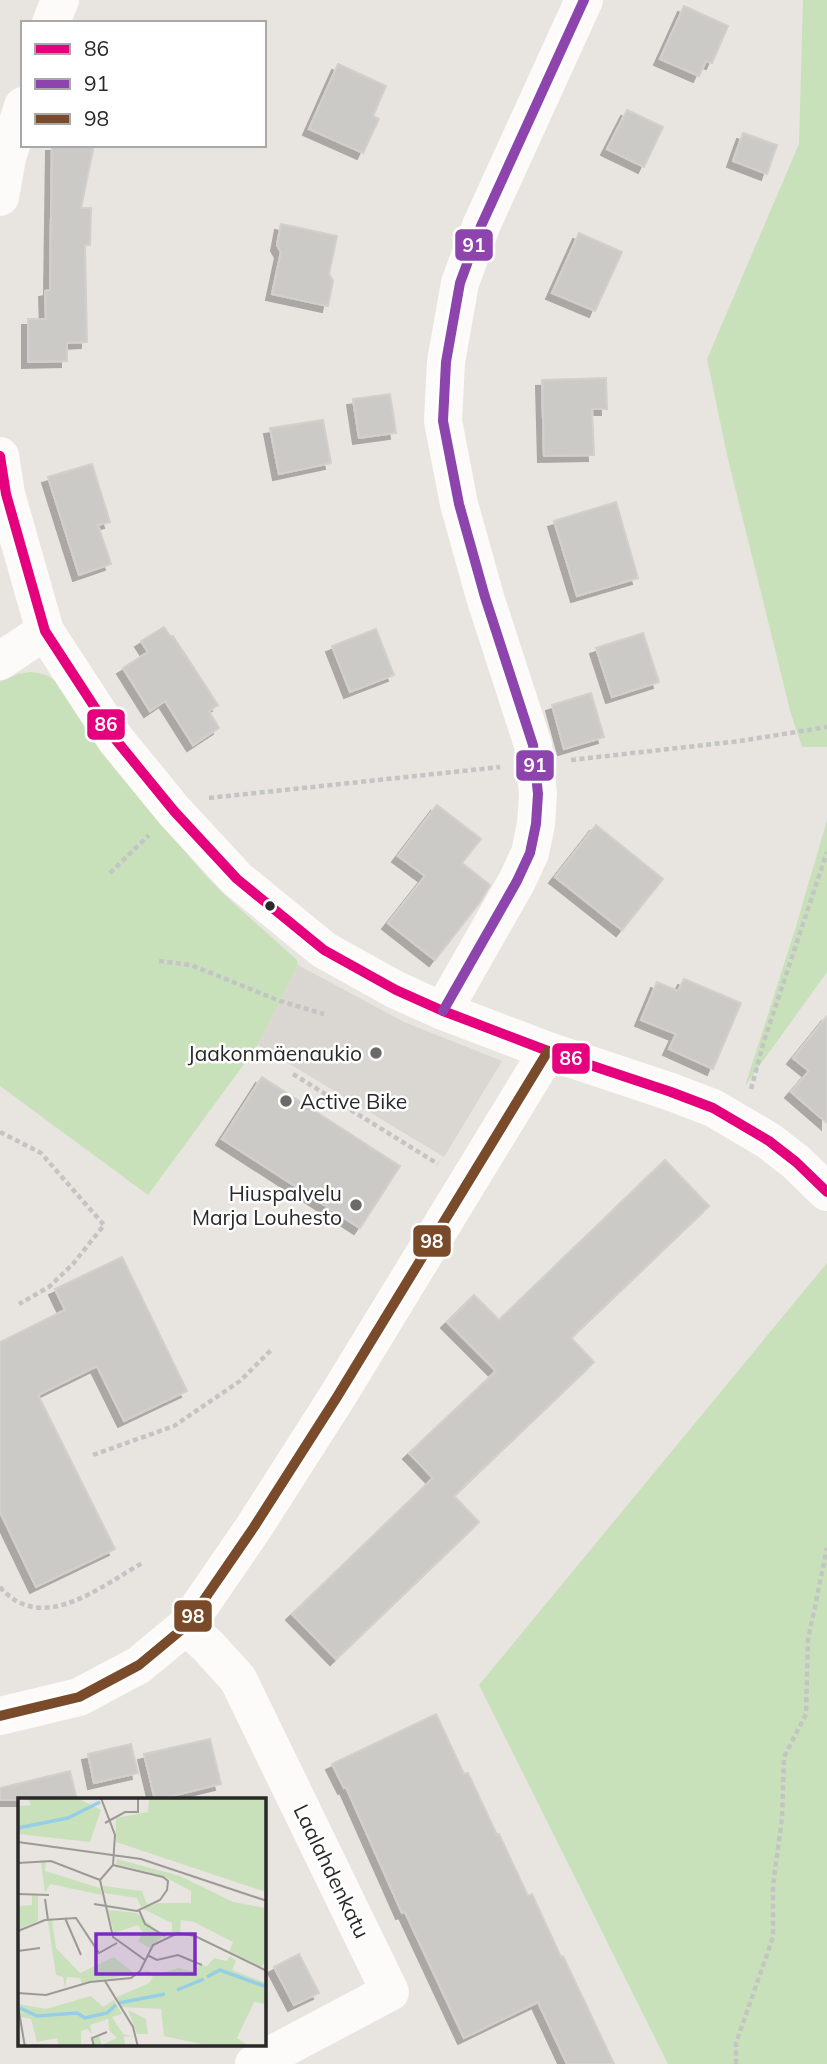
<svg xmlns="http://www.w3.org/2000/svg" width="827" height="2064" font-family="Mulish,sans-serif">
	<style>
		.green { fill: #c9e1ba }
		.plaza { fill: #dad6d1 }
		.building { fill: #cccac7; stroke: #d2d0cc; stroke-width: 2; filter: url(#shadow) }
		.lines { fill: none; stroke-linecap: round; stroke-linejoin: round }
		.path { stroke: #c4c4c4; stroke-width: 4.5; stroke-dasharray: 5 3.5; stroke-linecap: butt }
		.street { stroke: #fcfbfa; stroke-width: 38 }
		.bus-1-casing { stroke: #fff; stroke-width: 16 }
		.bus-2-casing { stroke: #fff; stroke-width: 16 }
		.bus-3-casing { stroke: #fff; stroke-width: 16 }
		.bus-1 { stroke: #e5007d; stroke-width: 10 }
		.bus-2 { stroke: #8e44ad; stroke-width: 10 }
		.bus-3 { stroke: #7a4b2a; stroke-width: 10 }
		.bus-dot { fill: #292929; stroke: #fff; stroke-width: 2.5 }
		.poi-dot { fill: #6c6a69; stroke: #fff; stroke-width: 2.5 }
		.labels { text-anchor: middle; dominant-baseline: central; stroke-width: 5; stroke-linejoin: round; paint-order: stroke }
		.poi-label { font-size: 21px; fill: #292929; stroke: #fff; text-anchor: end }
		.street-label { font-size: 21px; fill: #292929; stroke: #fff }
		.inset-river { fill: none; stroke: #96cee6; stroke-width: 3.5 }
		.inset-road { fill: none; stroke: #9c9997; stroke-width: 2 }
		.view { fill: #7b2cbf; fill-opacity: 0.15; stroke: #7b2cbf; stroke-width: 3.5 }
		.inset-edge { fill: none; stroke: #292929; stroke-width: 3.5 }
		.line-badge { stroke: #fff; stroke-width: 2.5 }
		.badge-label { font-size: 19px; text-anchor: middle; font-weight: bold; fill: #fff }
	</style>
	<defs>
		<filter id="shadow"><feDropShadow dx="-6" dy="6" stdDeviation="0" flood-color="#0004"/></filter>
	</defs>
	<rect width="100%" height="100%" fill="#e8e4e0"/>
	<g class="green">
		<polygon points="803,0 827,0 827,747 802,747 791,714 727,455 707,359 799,144"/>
		<path d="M30,672C42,673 49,675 57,683L176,841L206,876L231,901L297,960L298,965L258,1045L148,1195L0,1086V682L18,674Z"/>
		<polygon points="827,820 827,972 745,1086 794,933"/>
		<polygon points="827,1263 827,2064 668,2064 479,1685"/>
	</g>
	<polygon class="plaza" points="298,965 404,1022 502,1061 444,1157 258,1045"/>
	<g class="building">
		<polygon points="684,6 728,26 712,63 706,61 699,76 660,59"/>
		<polygon points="338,64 386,86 373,116 379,119 363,153 309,129"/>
		<polygon points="627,110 663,127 644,167 607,149"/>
		<polygon points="743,133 777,145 767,174 733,161"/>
		<polygon points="52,145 94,145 81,208 91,208 90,245 85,245 87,342 67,343 67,361 28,362 28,319 46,319 45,291 50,290"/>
		<polygon points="281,224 337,236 329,274 333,281 328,306 272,294 281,252 277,245"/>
		<polygon points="579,233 622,252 595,311 552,293"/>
		<polygon points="606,378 607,409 592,409 594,455 544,456 542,380"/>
		<polygon points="390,394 396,433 359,438 353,399"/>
		<polygon points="323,420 331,463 279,474 270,428"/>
		<polygon points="92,464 110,522 98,525 111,564 79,575 48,477"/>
		<polygon points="616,502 638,578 577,596 554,521"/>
		<polygon points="164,627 171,637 173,636 218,705 209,711 219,728 193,745 165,701 150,711 123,668 148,652 141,641"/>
		<polygon points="376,629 394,675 350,692 332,646"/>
		<polygon points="643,633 659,682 612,697 596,648"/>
		<polygon points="591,693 604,737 564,749 552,705"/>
		<polygon points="437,805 481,839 462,863 490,885 480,902 435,960 388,923 425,876 398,856"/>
		<polygon points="596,825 663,879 622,930 555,877"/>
		<polygon points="684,979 741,1003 713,1069 669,1049 676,1034 641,1020 657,982 678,991"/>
		<polygon points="827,1016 827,1123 791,1092 809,1071 793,1058"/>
		<polygon points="262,1077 400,1166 360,1228 222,1139"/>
		<polygon points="665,1160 709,1206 571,1338 594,1362 454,1496 479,1522 336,1659 292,1614 433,1478 409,1453 496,1371 447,1322 474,1295 499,1320"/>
		<polygon points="122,1257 187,1391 124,1421 97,1366 38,1395 115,1549 36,1587 0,1512 0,1342 65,1310 55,1289"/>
		<polygon points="436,1714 464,1774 468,1773 497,1835 499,1834 528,1896 532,1894 561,1957 563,1956 614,2064 567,2064 538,2002 464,2038 405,1912 402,1913 346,1787 344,1788 332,1764"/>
		<polygon points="210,1739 221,1784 155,1800 144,1754"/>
		<polygon points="131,1744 138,1773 94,1783 88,1754"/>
		<polygon points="70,1771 77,1800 0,1800 0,1788"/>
		<polygon points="299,1954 319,1993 294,2005 274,1967"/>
	</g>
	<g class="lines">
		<g class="path">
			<polyline points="571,760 740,741 827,727"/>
			<polyline points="209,798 500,767"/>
			<polyline points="110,873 149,835"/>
			<polyline points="159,961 191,965 280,1001 324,1014"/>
			<polyline points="293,1074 438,1164"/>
			<polyline points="751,1089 764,1041 827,852"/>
			<polyline points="0,1132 41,1153 104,1225 73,1264 49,1287 19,1304"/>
			<polyline points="93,1455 174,1426 240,1381 271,1350"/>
			<path d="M0,1587C42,1636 101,1586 144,1562"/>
			<polyline points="736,2064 736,2043 773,1937 773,1885 782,1818 784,1757 806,1714 808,1640 827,1548"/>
		</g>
		<g class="street">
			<polyline points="51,23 60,0"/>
			<polyline points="0,197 7,158 23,106"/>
			<polyline points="0,456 6,494 45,631 116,740 174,811 237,879 324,950 396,990 443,1011 548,1051 671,1092 713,1108 769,1141 796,1162 827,1192"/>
			<polyline points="0,661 45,631"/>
			<polyline points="443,1011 517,881 530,853 536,824 538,794 533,745 485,597 459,504 443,421 446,362 460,283 481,226 584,0"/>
			<polyline points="186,1626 208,1646 238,1679 390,1992 254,2064"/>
			<polyline points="0,1716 79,1697 139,1665 186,1626 254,1527 337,1397 548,1051"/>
		</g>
		<defs>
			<polyline id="bus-1" points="0,456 6,494 45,631 116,740 174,811 237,879 324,950 396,990 443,1011 548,1051 671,1092 713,1108 769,1141 796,1162 827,1192"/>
			<polyline id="bus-2" points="443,1011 517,881 530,853 536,824 538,794 533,745 485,597 459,504 443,421 446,362 460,283 481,226 584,0"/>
			<polyline id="bus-3" points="0,1716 79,1697 139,1665 186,1626 254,1527 337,1397 548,1051"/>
		</defs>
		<use href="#bus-1" class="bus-1-casing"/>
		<use href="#bus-2" class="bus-2-casing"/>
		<use href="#bus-3" class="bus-3-casing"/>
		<use href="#bus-1" class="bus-1"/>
		<use href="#bus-2" class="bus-2"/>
		<use href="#bus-3" class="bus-3"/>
	</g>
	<circle class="bus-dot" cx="270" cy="906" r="6"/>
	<g class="poi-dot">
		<circle cx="376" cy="1053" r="7"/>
		<circle cx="286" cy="1101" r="7"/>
		<circle cx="356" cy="1205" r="7"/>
	</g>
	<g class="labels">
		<g class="poi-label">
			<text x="362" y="1053">Jaakonmäenaukio</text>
			<text x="300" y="1101" text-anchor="start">Active Bike</text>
			<text x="342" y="1193">Hiuspalvelu<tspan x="342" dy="24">Marja Louhesto</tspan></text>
		</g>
		<g class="street-label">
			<text transform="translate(332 1871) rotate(64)">Laalahdenkatu</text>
		</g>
	</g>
	<g transform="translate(18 1798)">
		<rect width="248" height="248" fill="#e8e4e0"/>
		<path d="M10,0L63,2L83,12L72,44L0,36V8L13,7ZM131,0H248V94L98,44V20L130,14ZM99,61L162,78L215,104L248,110V164L242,169L211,154L215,144L176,124L163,122L162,134L154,135V125L125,111L140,105H173V93L145,78L98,66ZM23,64H28L27,73L82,90L84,97L32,86L27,95ZM85,88L124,93L129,107L123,109L119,100L86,95ZM14,97L20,98V123L0,131V108L14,107ZM90,112L119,115L145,138L131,150L120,143L125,135L120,127L96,135ZM34,122L38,150L62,175L96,159L117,176L64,185L62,180L49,179L47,190L45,179L38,177L30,123ZM212,158L218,163L214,172L248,185V206L236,204L219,240L231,248H192L146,238L143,211L104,209L97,200L131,185L135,179L125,172L141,176L160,170L177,174L181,167L189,168L196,160L209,163ZM73,198L85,209L96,202L104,216L94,219L105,236L117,239L106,238L107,248H77L75,241L81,238L84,247L99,240L91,232L90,221L72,227L74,236L69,231L63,233V248H41L39,240L19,244L13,221L3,219L1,206L28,211ZM110,212L128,221L130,236H119Z" fill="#c9e1ba"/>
		<path class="inset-river" d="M0,30L50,20L82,4M189,179L202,172L249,189M159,192L186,181M101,205L147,196M2,210L19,218L59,215L67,220L89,215L98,207"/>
		<path class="inset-road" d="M83,0L97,37L95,67L82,82L95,139L127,162M87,25L107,14H120V0M0,44L123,61L249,103M0,65L33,63L82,82M0,96L31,97M27,101L30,122M76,106L119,113L142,102L149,92L150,83L145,79L95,67M121,112L127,126L147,138M47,120L63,157M0,133L27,122L58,120L81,155L99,145M0,153L22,150M129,157L139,162L160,157L184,167M87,183L115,229L120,249M0,195L28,197L72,184L113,180L122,173L135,147L160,135L177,138L249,173M0,208L7,249M76,249L74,240L89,234"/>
		<path class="view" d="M78,136H177V176H78Z"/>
		<rect width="248" height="248" class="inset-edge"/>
	</g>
	<g class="line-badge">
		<rect x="454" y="228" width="40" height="34" rx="7" fill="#8e44ad"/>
		<rect x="86" y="708" width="40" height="33" rx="7" fill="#e5007d"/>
		<rect x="515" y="749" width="40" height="33" rx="7" fill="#8e44ad"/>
		<rect x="551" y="1042" width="40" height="33" rx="7" fill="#e5007d"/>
		<rect x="412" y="1224" width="40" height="34" rx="7" fill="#7a4b2a"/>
		<rect x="173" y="1599" width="40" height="34" rx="7" fill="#7a4b2a"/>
	</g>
	<g class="badge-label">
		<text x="474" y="252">91</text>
		<text x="106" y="731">86</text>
		<text x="535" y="772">91</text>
		<text x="571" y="1065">86</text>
		<text x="432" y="1248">98</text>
		<text x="193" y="1623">98</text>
	</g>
	<rect x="21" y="21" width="245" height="126" fill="#ffffff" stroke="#a9a9a9" stroke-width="2"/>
	<rect x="35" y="44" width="35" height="10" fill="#e5007d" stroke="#a9a9a9" stroke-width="2"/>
	<text x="84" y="56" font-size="21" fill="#292929">86</text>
	<rect x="35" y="79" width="35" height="10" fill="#8e44ad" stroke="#a9a9a9" stroke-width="2"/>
	<text x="84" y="91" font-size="21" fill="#292929">91</text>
	<rect x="35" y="114" width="35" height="10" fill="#7a4b2a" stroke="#a9a9a9" stroke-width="2"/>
	<text x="84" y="126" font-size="21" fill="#292929">98</text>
</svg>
